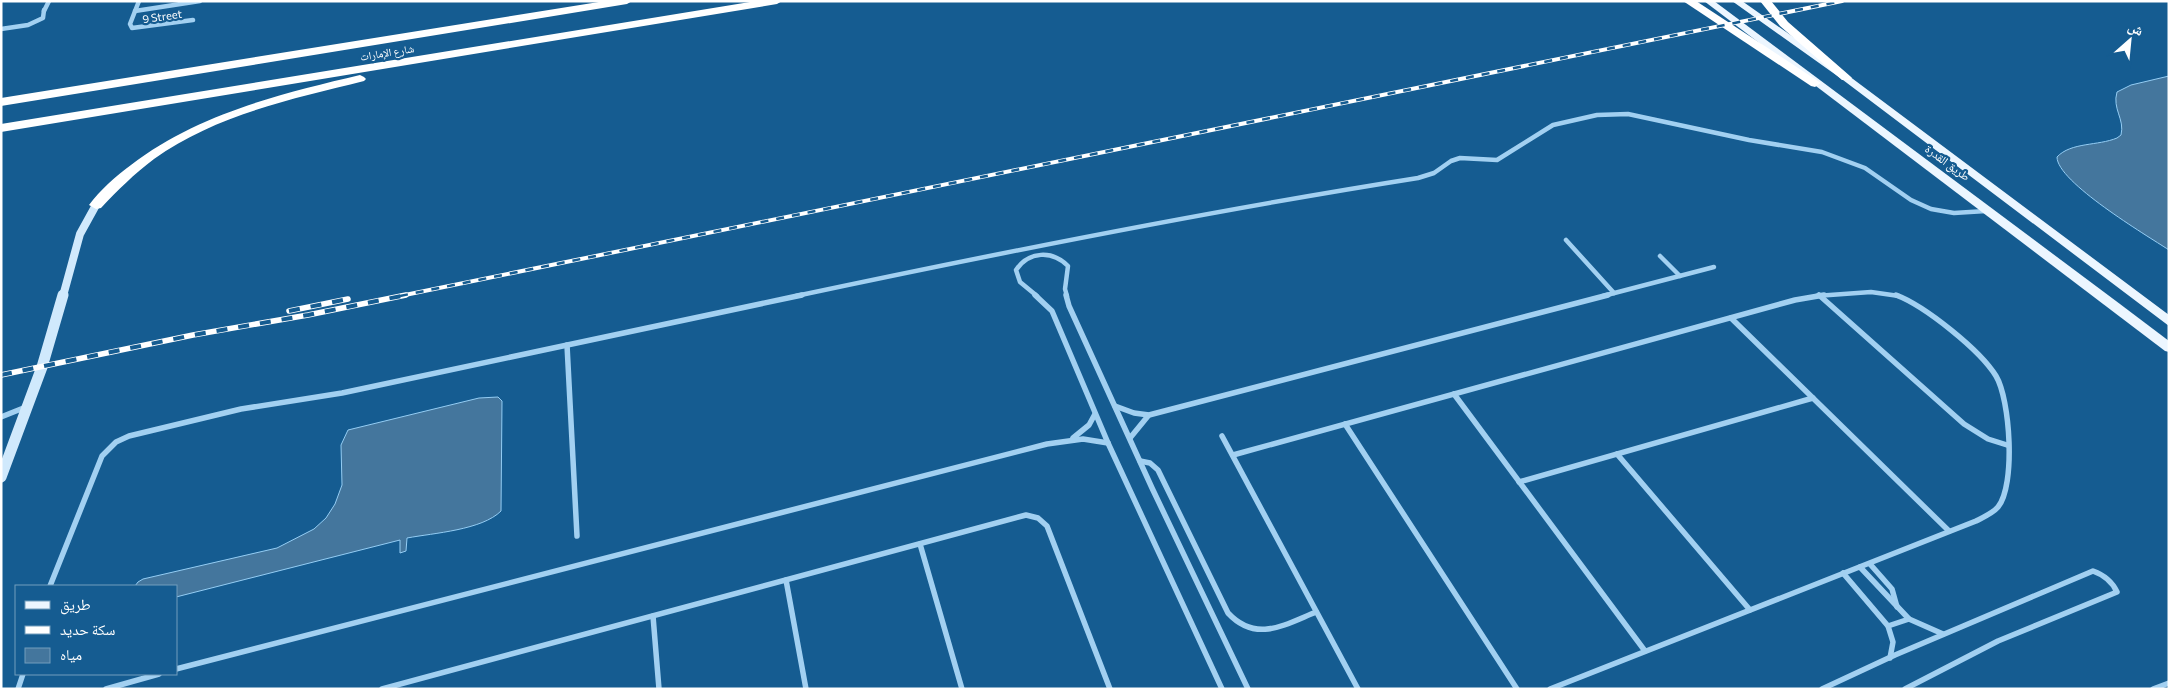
<svg xmlns="http://www.w3.org/2000/svg" width="2170" height="690" font-family="Commissioner,'Noto Naskh Arabic',sans-serif">
	<style>
		.water { fill: #44769d; stroke: #94cdf4 }
		.lines { fill: none; stroke-linecap: round; stroke-linejoin: round }
		.street-far1 { stroke: #a2d0f1; stroke-width: 4.5 }
		.street { stroke: #a2d0f1; stroke-width: 5.5 }
		.secondary-far1 { stroke: #d0e9fc; stroke-width: 8 }
		.secondary { stroke: #d0e9fc; stroke-width: 11 }
		.primary { fill: #ecf6ff; fill-rule: evenodd }
		.highway { fill: #fff; fill-rule: evenodd }
		.rail-far1-casing { stroke: #fff; stroke-width: 4 }
		.rail-casing { stroke: #fff; stroke-width: 5.5 }
		.rail-far1 { stroke: #155c91; stroke-width: 2.5; stroke-dasharray: 8; stroke-linecap: butt }
		.rail { stroke: #155c91; stroke-width: 4; stroke-dasharray: 11; stroke-linecap: butt }
		.labels { text-anchor: middle; dominant-baseline: central; stroke-width: 4.5; stroke-linejoin: round; paint-order: stroke }
		.far-street-label { font-size: 11px; fill: #fff; stroke: #155c91 }
		.street-label { font-size: 12px; fill: #fff; stroke: #155c91 }
	</style>
	<rect width="100%" height="100%" fill="#155c91"/>
	<g class="water">
		<path d="M2169,76V250C2146,235 2057,182 2057,157C2071,142 2098,146 2117,138L2121,135C2125,119 2112,109 2117,92L2131,85Z"/>
		<path d="M498,397L502,401L501,511C482,530 434,533 407,538L406,551L400,553V540L176,597V586H135L138,582L143,579L277,548L314,529L326,518L335,504L342,485L341,445L348,430L479,398Z"/>
	</g>
	<g class="lines">
		<g class="street-far1">
			<polyline points="139,1 130,24 132,28 193,20"/>
			<polyline points="44,11 49,1"/>
			<polyline points="135,11 200,1"/>
			<polyline points="1,29 28,25 43,18 44,10"/>
			<polyline points="1566,240 1614,293"/>
			<polyline points="1660,256 1680,276"/>
			<path d="M796,296C1003,252 1209,211 1418,178L1434,173L1451,161L1460,158L1497,160L1553,125L1597,115L1628,114L1749,140L1822,152L1865,168L1911,200L1931,209L1954,213L1986,211"/>
			<path d="M1037,296L1020,282L1016,270C1029,251 1052,250 1068,266L1065,289L1067,296"/>
			<polyline points="1603,296 1714,267"/>
			<polyline points="1816,296 1871,292 1899,296"/>
		</g>
		<g class="street">
			<polyline points="1035,295 1052,311 1108,443 1222,689"/>
			<polyline points="1066,295 1069,306 1152,488 1248,689"/>
			<polyline points="1819,295 1964,424 1988,439 2007,445"/>
			<polyline points="1731,318 1949,531"/>
			<polyline points="567,345 577,536"/>
			<polyline points="1454,394 1645,651"/>
			<polyline points="1115,406 1134,413 1149,415 1608,295"/>
			<polyline points="1,417 26,407"/>
			<polyline points="1345,424 1517,689"/>
			<polyline points="1222,436 1358,689"/>
			<polyline points="1073,438 1089,425 1095,414"/>
			<polyline points="1130,438 1148,416"/>
			<polyline points="1617,454 1750,610"/>
			<polyline points="1233,455 1795,300 1824,295"/>
			<path d="M1140,461L1150,463L1158,470L1228,613C1256,643 1284,625 1316,612"/>
			<polyline points="1519,482 1813,398"/>
			<polyline points="920,544 962,689"/>
			<polyline points="1870,564 1892,589 1897,607"/>
			<polyline points="1860,567 1909,619 1943,634"/>
			<polyline points="1843,573 1888,626 1893,642 1890,658"/>
			<polyline points="786,580 806,689"/>
			<polyline points="50,586 102,456 116,442 129,436 241,409 342,393 802,295"/>
			<polyline points="653,616 659,689"/>
			<polyline points="1888,626 1909,619"/>
			<polyline points="176,669 1047,444 1083,439 1108,443"/>
			<polyline points="18,689 23,674"/>
			<polyline points="106,689 159,674"/>
			<polyline points="382,689 1026,515 1038,518 1047,526 1110,689"/>
			<path d="M1550,689L1976,521C1984,517 1993,513 1998,507C2016,485 2010,399 1996,376C1980,350 1925,306 1896,295"/>
			<path d="M1822,689L1895,655L2093,571C2104,575 2112,581 2117,592L1998,641L1905,689"/>
			<polyline points="2153,689 2169,683"/>
		</g>
		<polyline class="secondary-far1" points="63,296 80,234 96,205"/>
		<polyline class="secondary" points="1,477 42,367 63,295"/>
		<g class="primary">
			<polygon points="1704,1 1714,1 2116,301 2169,341 2169,352 2165,351"/>
			<polygon points="1732,1 1742,1 1849,76 2169,315 2169,326 1843,80"/>
		</g>
		<g class="highway">
			<polygon points="605,1 632,1 627,4 1,106 1,98"/>
			<polygon points="756,1 782,1 777,4 1,132 1,124"/>
			<polygon points="1683,1 1696,1 1821,83 1815,87 1811,86"/>
			<polygon points="1760,1 1771,1 1788,22 1850,76 1852,78 1850,80 1842,80 1780,26"/>
			<path d="M360,75L364,77L366,79L364,81C292,99 215,115 154,159C134,174 118,190 101,208L96,209L89,205C100,190 116,176 131,165C197,114 280,94 360,75Z"/>
		</g>
		<defs>
			<polyline id="rail-far1" points="400,296 1842,1"/>
			<g id="rail">
				<polyline points="289,311 348,299"/>
				<polyline points="1,375 193,335 308,315 406,295"/>
			</g>
		</defs>
		<use href="#rail-far1" class="rail-far1-casing"/>
		<use href="#rail" class="rail-casing"/>
		<use href="#rail-far1" class="rail-far1"/>
		<use href="#rail" class="rail"/>
	</g>
	<g class="labels">
		<g class="far-street-label">
			<text transform="translate(162 16) rotate(-8)">9 Street</text>
			<text transform="translate(387 52) rotate(-9)">شارع الإمارات</text>
		</g>
		<g class="street-label">
			<text transform="translate(1948 162) rotate(36)">طريق القدرة</text>
		</g>
	</g>
	<rect width="2170" height="690" fill="none" stroke="#ffffff" stroke-width="5"/>
	<rect x="15" y="585" width="162" height="90" fill="#155c91" stroke="#739dbd"/>
	<rect x="25" y="601" width="25" height="8" fill="#ecf6ff" stroke="#739dbd"/>
	<text x="60" y="610" font-size="15" fill="#ffffff">طريق</text>
	<rect x="25" y="626" width="25" height="8" fill="#ffffff" stroke="#739dbd"/>
	<text x="60" y="635" font-size="15" fill="#ffffff">سكة حديد</text>
	<rect x="25" y="648" width="25" height="15" fill="#44769d" stroke="#739dbd"/>
	<text x="60" y="660" font-size="15" fill="#ffffff">مياه</text>
	<g transform="translate(2130 40) rotate(27)" stroke="#155c91" stroke-width="4" paint-order="stroke">
	<path d="M0-4L9 19L0 12L-9 19Z" fill="#ffffff"/>
	<text y="-8" font-size="14" font-weight="bold" text-anchor="middle" fill="#ffffff">ش</text>
	</g>
</svg>
